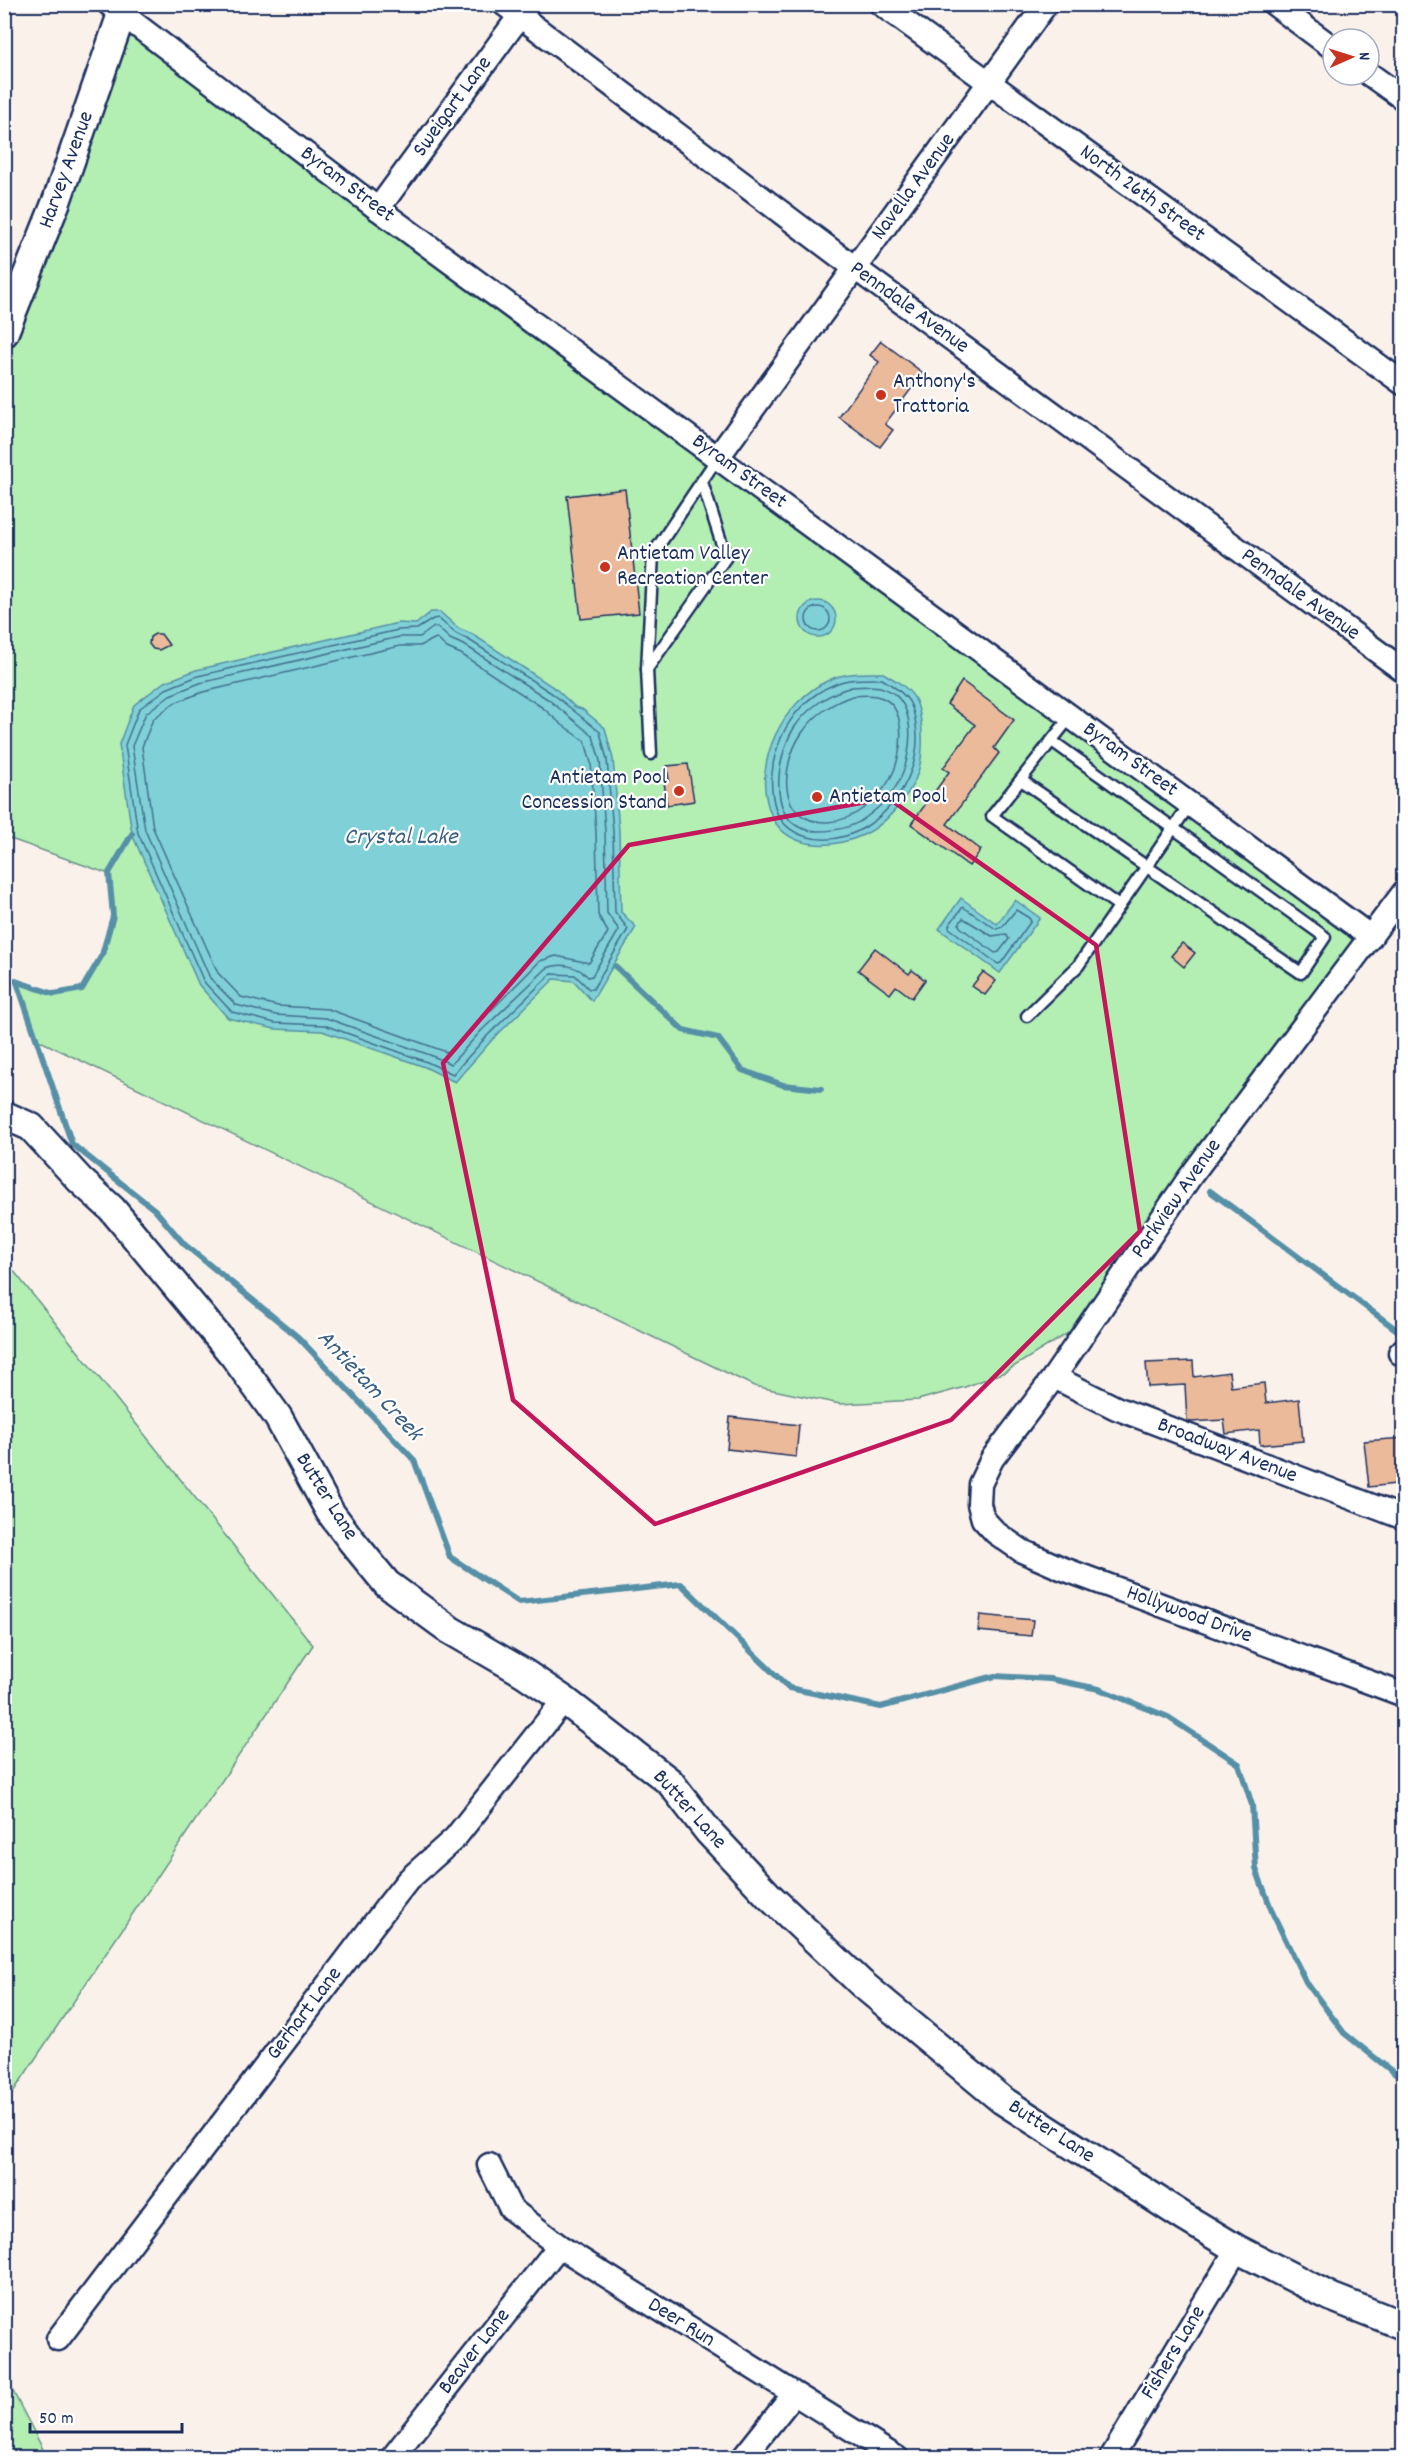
<svg xmlns="http://www.w3.org/2000/svg" width="1408" height="2462" font-family="Dekko,sans-serif">
	<style>
		.green { fill: #b3eeb3; stroke: #678e88; stroke-width: 1.5 }
		.water { fill: #7fd0d7; stroke: #5790a7; stroke-width: 1.5 }
		.lines { fill: none; stroke-linecap: round; stroke-linejoin: round }
		.shore { stroke: #436f8e; stroke-width: 1.5 }
		.stream { stroke: #5790a7; stroke-width: 6 }
		.building { fill: #ebba9b; stroke: #1b2f5e; stroke-width: 1.5 }
		.service-casing { stroke: #1b2f5e; stroke-width: 15 }
		.minor-casing { stroke: #1b2f5e; stroke-width: 27 }
		.tertiary-casing { stroke: #1b2f5e; stroke-width: 32 }
		.service { stroke: #fff; stroke-width: 10 }
		.minor { stroke: #fff; stroke-width: 22 }
		.tertiary { stroke: #fff; stroke-width: 27 }
		.marked { fill: none; stroke: #c2185b; stroke-width: 4.5; stroke-linejoin: round }
		.poi-dot { fill: #c8321e; stroke: #fff; stroke-width: 2 }
		.labels { text-anchor: middle; dominant-baseline: central; stroke-width: 4.5; stroke-linejoin: round; paint-order: stroke }
		.street-label { font-size: 22px; fill: #1b2f5e; stroke: #fff }
		.poi-label { font-size: 22px; fill: #1b2f5e; stroke: #fff; text-anchor: start }
		.water-label { font-size: 24px; font-style: italic; fill: #395f82; stroke: #fff }
	</style>
	<rect width="100%" height="100%" fill="#fbf1eb"/>
	<filter id="ink" filterUnits="userSpaceOnUse"><feTurbulence type="fractalNoise" baseFrequency=".0167" numOctaves="2"/><feDisplacementMap in="SourceGraphic" scale="12" xChannelSelector="R" yChannelSelector="G"/><feConvolveMatrix kernelMatrix="1 2 1 2 8 2 1 2 1" color-interpolation-filters="sRGB"/></filter>
	<g filter="url(#ink)">
		<g class="green">
			<polygon points="122,13 1371,937 1117,1287 1070,1332 1005,1372 965,1387 918,1400 840,1404 754,1386 38,1040 17,982 53,994 82,989 102,955 113,916 109,874 5,837 5,333"/>
			<polygon points="5,1260 313,1645 5,2104"/>
			<polygon points="5,2376 47,2457 5,2457"/>
		</g>
		<g class="water">
			<circle cx="818" cy="619" r="18"/>
			<polygon points="431,612 440,612 458,628 472,634 556,689 575,707 582,709 605,728 613,759 619,830 621,912 636,927 592,1001 574,981 554,979 492,1040 455,1082 425,1067 322,1031 275,1029 228,1018 199,985 132,834 119,744 134,705 163,683 196,670 398,623 416,624"/>
			<path d="M883,673C913,690 920,697 922,733C923,750 921,770 912,786C903,802 886,823 869,832C836,850 783,853 769,809C753,761 783,701 829,680C845,672 865,673 883,673Z"/>
			<polygon points="961,898 997,924 1015,900 1040,918 1000,973 939,929"/>
		</g>
		<g class="lines">
			<g class="shore">
				<circle cx="818" cy="619" r="12"/>
				<polygon points="438,618 455,633 469,640 553,694 600,732 607,760 613,831 615,912 628,929 593,989 589,989 575,975 551,974 487,1036 453,1074 427,1062 324,1025 275,1023 232,1012 204,982 138,833 125,745 139,709 166,689 198,676 398,630 417,629 433,619"/>
				<path d="M434,627H437L450,639L466,646L549,700L593,736L600,761L605,831L607,913L619,930L592,976L588,977C578,966 561,962 547,968L482,1030L451,1064L430,1055L326,1018L276,1015L236,1005L210,978L145,830L132,746L146,713L170,695L200,683L399,637H420Z"/>
				<polygon points="436,638 447,648 461,654 543,708 561,724 585,741 591,763 596,832 598,915 608,932 589,963 556,956 540,961 449,1053 328,1009 278,1006 241,997 218,973 153,828 142,747 153,719 174,703 203,692 400,646 420,646"/>
				<path d="M882,679C910,696 915,704 917,736C919,791 862,854 804,836C792,832 780,823 776,810C761,764 786,704 833,685C847,678 866,679 882,679Z"/>
				<path d="M852,687C860,687 872,685 880,687C918,697 913,749 901,777C894,793 879,808 865,818C852,828 833,831 818,831C765,832 775,758 794,728C807,708 829,693 852,687Z"/>
				<path d="M853,696C860,696 869,694 876,696C909,702 903,753 892,775C881,798 854,821 828,822C776,824 780,765 802,733C814,715 833,702 853,696Z"/>
				<polygon points="963,907 996,929 1002,927 1016,910 1029,918 1031,921 1001,963 998,964 949,928 949,925"/>
				<polygon points="963,918 992,936 1006,934 1009,939 999,952 995,953 960,927 959,924"/>
			</g>
			<g class="stream">
				<polyline points="615,966 683,1030 718,1038 742,1070 783,1085 821,1089"/>
				<polyline points="4,977 54,994 82,989 102,955 113,916 109,873 132,834"/>
				<polyline points="17,982 72,1144 155,1210 184,1244 298,1337 414,1460 450,1557 519,1602 681,1584 789,1688 881,1707 995,1676 1050,1679 1099,1689 1168,1717 1239,1764 1252,1805 1256,1869 1273,1914 1306,1982 1344,2033 1404,2081"/>
				<polyline points="1210,1191 1401,1333"/>
			</g>
		</g>
		<g class="building">
			<polygon points="881,341 923,373 885,424 893,430 880,447 839,417 879,362 870,355"/>
			<polygon points="625,489 639,613 581,619 567,496"/>
			<polygon points="155,634 161,634 169,645 159,650 153,649 149,644 150,637"/>
			<polygon points="962,681 1014,720 994,748 999,753 947,824 981,850 969,866 911,824 949,772 943,768 975,725 947,704"/>
			<polygon points="688,764 694,801 667,805 664,781 669,780 667,766"/>
			<polygon points="1182,943 1195,953 1184,967 1171,956"/>
			<polygon points="875,948 909,974 912,970 925,980 912,998 896,986 890,994 858,970"/>
			<polygon points="983,972 996,981 985,995 972,986"/>
			<polygon points="1193,1361 1194,1377 1229,1372 1231,1387 1264,1383 1266,1403 1299,1399 1303,1441 1260,1445 1259,1430 1226,1434 1224,1420 1191,1422 1187,1421 1185,1385 1148,1387 1146,1363"/>
			<polygon points="730,1417 799,1425 796,1457 727,1449"/>
			<polygon points="1404,1438 1404,1483 1369,1487 1364,1441"/>
			<polygon points="980,1615 1033,1620 1031,1636 978,1631"/>
		</g>
		<g class="lines">
			<defs>
				<g id="service">
					<polyline points="702,482 726,557 647,669 653,554 718,457"/>
					<polyline points="647,669 651,754"/>
					<polyline points="1071,716 992,816 1119,906"/>
					<polyline points="1021,780 1301,973 1325,937 1052,741"/>
					<polyline points="1027,1016 1078,966 1190,804"/>
				</g>
				<g id="minor">
					<polyline points="109,4 378,209 1371,937"/>
					<polyline points="504,4 855,268 1404,671"/>
					<polyline points="881,4 1404,384"/>
					<polyline points="1274,4 1333,48"/>
					<polyline points="1369,74 1404,99"/>
					<polyline points="378,209 527,6"/>
					<polyline points="718,457 1046,4"/>
					<polyline points="1404,892 1190,1177 1054,1377 992,1459 980,1484 979,1504 983,1519 996,1533 1022,1551 1061,1568 1404,1695"/>
					<polyline points="1400,1353 1404,1349"/>
					<polyline points="1054,1377 1116,1408 1404,1518"/>
					<polyline points="489,2165 511,2209 559,2246 897,2458"/>
					<polyline points="58,2339 386,1908 408,1880 455,1838 564,1700"/>
					<polyline points="392,2458 559,2246"/>
					<polyline points="743,2458 794,2394"/>
					<polyline points="1111,2458 1237,2249"/>
				</g>
				<g id="tertiary">
					<polyline points="4,333 57,200 125,4"/>
					<polyline points="4,1115 31,1127 80,1180 112,1209 234,1356 278,1417 330,1512 351,1540 387,1584 450,1630 524,1673 564,1700 670,1782 708,1831 769,1896 862,1984 1002,2100 1184,2217 1237,2249 1331,2297 1404,2326"/>
				</g>
			</defs>
			<use href="#service" class="service-casing"/>
			<use href="#minor" class="minor-casing"/>
			<use href="#tertiary" class="tertiary-casing"/>
			<use href="#service" class="service"/>
			<use href="#minor" class="minor"/>
			<use href="#tertiary" class="tertiary"/>
		</g>
	</g>
	<path class="marked" d="M888,798L1096,945L1140,1231L951,1420L655,1524L513,1400L443,1063L629,845Z"/>
	<g class="poi-dot">
		<circle cx="881" cy="395" r="6"/>
		<circle cx="605" cy="567" r="6"/>
		<circle cx="679" cy="791" r="6"/>
		<circle cx="817" cy="797" r="6"/>
	</g>
	<g class="labels">
		<g class="street-label">
			<text transform="translate(453 107) rotate(-54)">Sweigart Lane</text>
			<text transform="translate(67 170) rotate(-70)">Harvey Avenue</text>
			<text transform="translate(347 185) rotate(37)">Byram Street</text>
			<text transform="translate(914 187) rotate(-54)">Navella Avenue</text>
			<text transform="translate(1142 194) rotate(36)">North 26th Street</text>
			<text transform="translate(909 308) rotate(36)">Penndale Avenue</text>
			<text transform="translate(739 472) rotate(36)">Byram Street</text>
			<text transform="translate(1300 595) rotate(36)">Penndale Avenue</text>
			<text transform="translate(1130 760) rotate(36)">Byram Street</text>
			<text transform="translate(1177 1199) rotate(-55)">Parkview Avenue</text>
			<text transform="translate(1227 1451) rotate(21)">Broadway Avenue</text>
			<text transform="translate(326 1497) rotate(58)">Butter Lane</text>
			<text transform="translate(1189 1615) rotate(20)">Hollywood Drive</text>
			<text transform="translate(689 1810) rotate(48)">Butter Lane</text>
			<text transform="translate(305 2014) rotate(-53)">Gerhart Lane</text>
			<text transform="translate(1051 2132) rotate(33)">Butter Lane</text>
			<text transform="translate(681 2323) rotate(32)">Deer Run</text>
			<text transform="translate(475 2352) rotate(-52)">Beaver Lane</text>
			<text transform="translate(1174 2353) rotate(-59)">Fishers Lane</text>
		</g>
		<g class="poi-label">
			<text x="893" y="382">Anthony's<tspan x="893" dy="25">Trattoria</tspan></text>
			<text x="617" y="554">Antietam Valley<tspan x="617" dy="25">Recreation Center</tspan></text>
			<text x="667" y="778" text-anchor="end">Antietam Pool<tspan x="667" dy="25">Concession Stand</tspan></text>
			<text x="829" y="797">Antietam Pool</text>
		</g>
		<g class="water-label">
			<text x="401" y="838">Crystal Lake</text>
			<text transform="translate(369 1386) rotate(47)">Antietam Creek</text>
		</g>
	</g>
	<rect width="1408" height="2462" fill="none" stroke="#fff" stroke-width="24"/>
	<rect x="12" y="12" width="1384" height="2438" fill="none" stroke="#1b2f5e" stroke-width="2" filter="url(#ink)"/>
	<g transform="translate(1351 57) rotate(87)"><circle r="28" fill="#ffffff" stroke="#a4acbf" stroke-width="1.5"/>
	<path d="M0-4.5L10 22L0 15L-10 22Z" fill="#c8321e"/>
	<text y="-9" font-size="16" font-weight="bold" text-anchor="middle" fill="#1b2f5e">N</text>
	</g>
	<path d="M30 2423v9h152v-9" fill="none" stroke="#1b2f5e" stroke-width="3"/>
	<text x="39" y="2423" font-size="18" fill="#1b2f5e" stroke="#ffffff" stroke-width="4.5" paint-order="stroke">50 m</text>
</svg>
